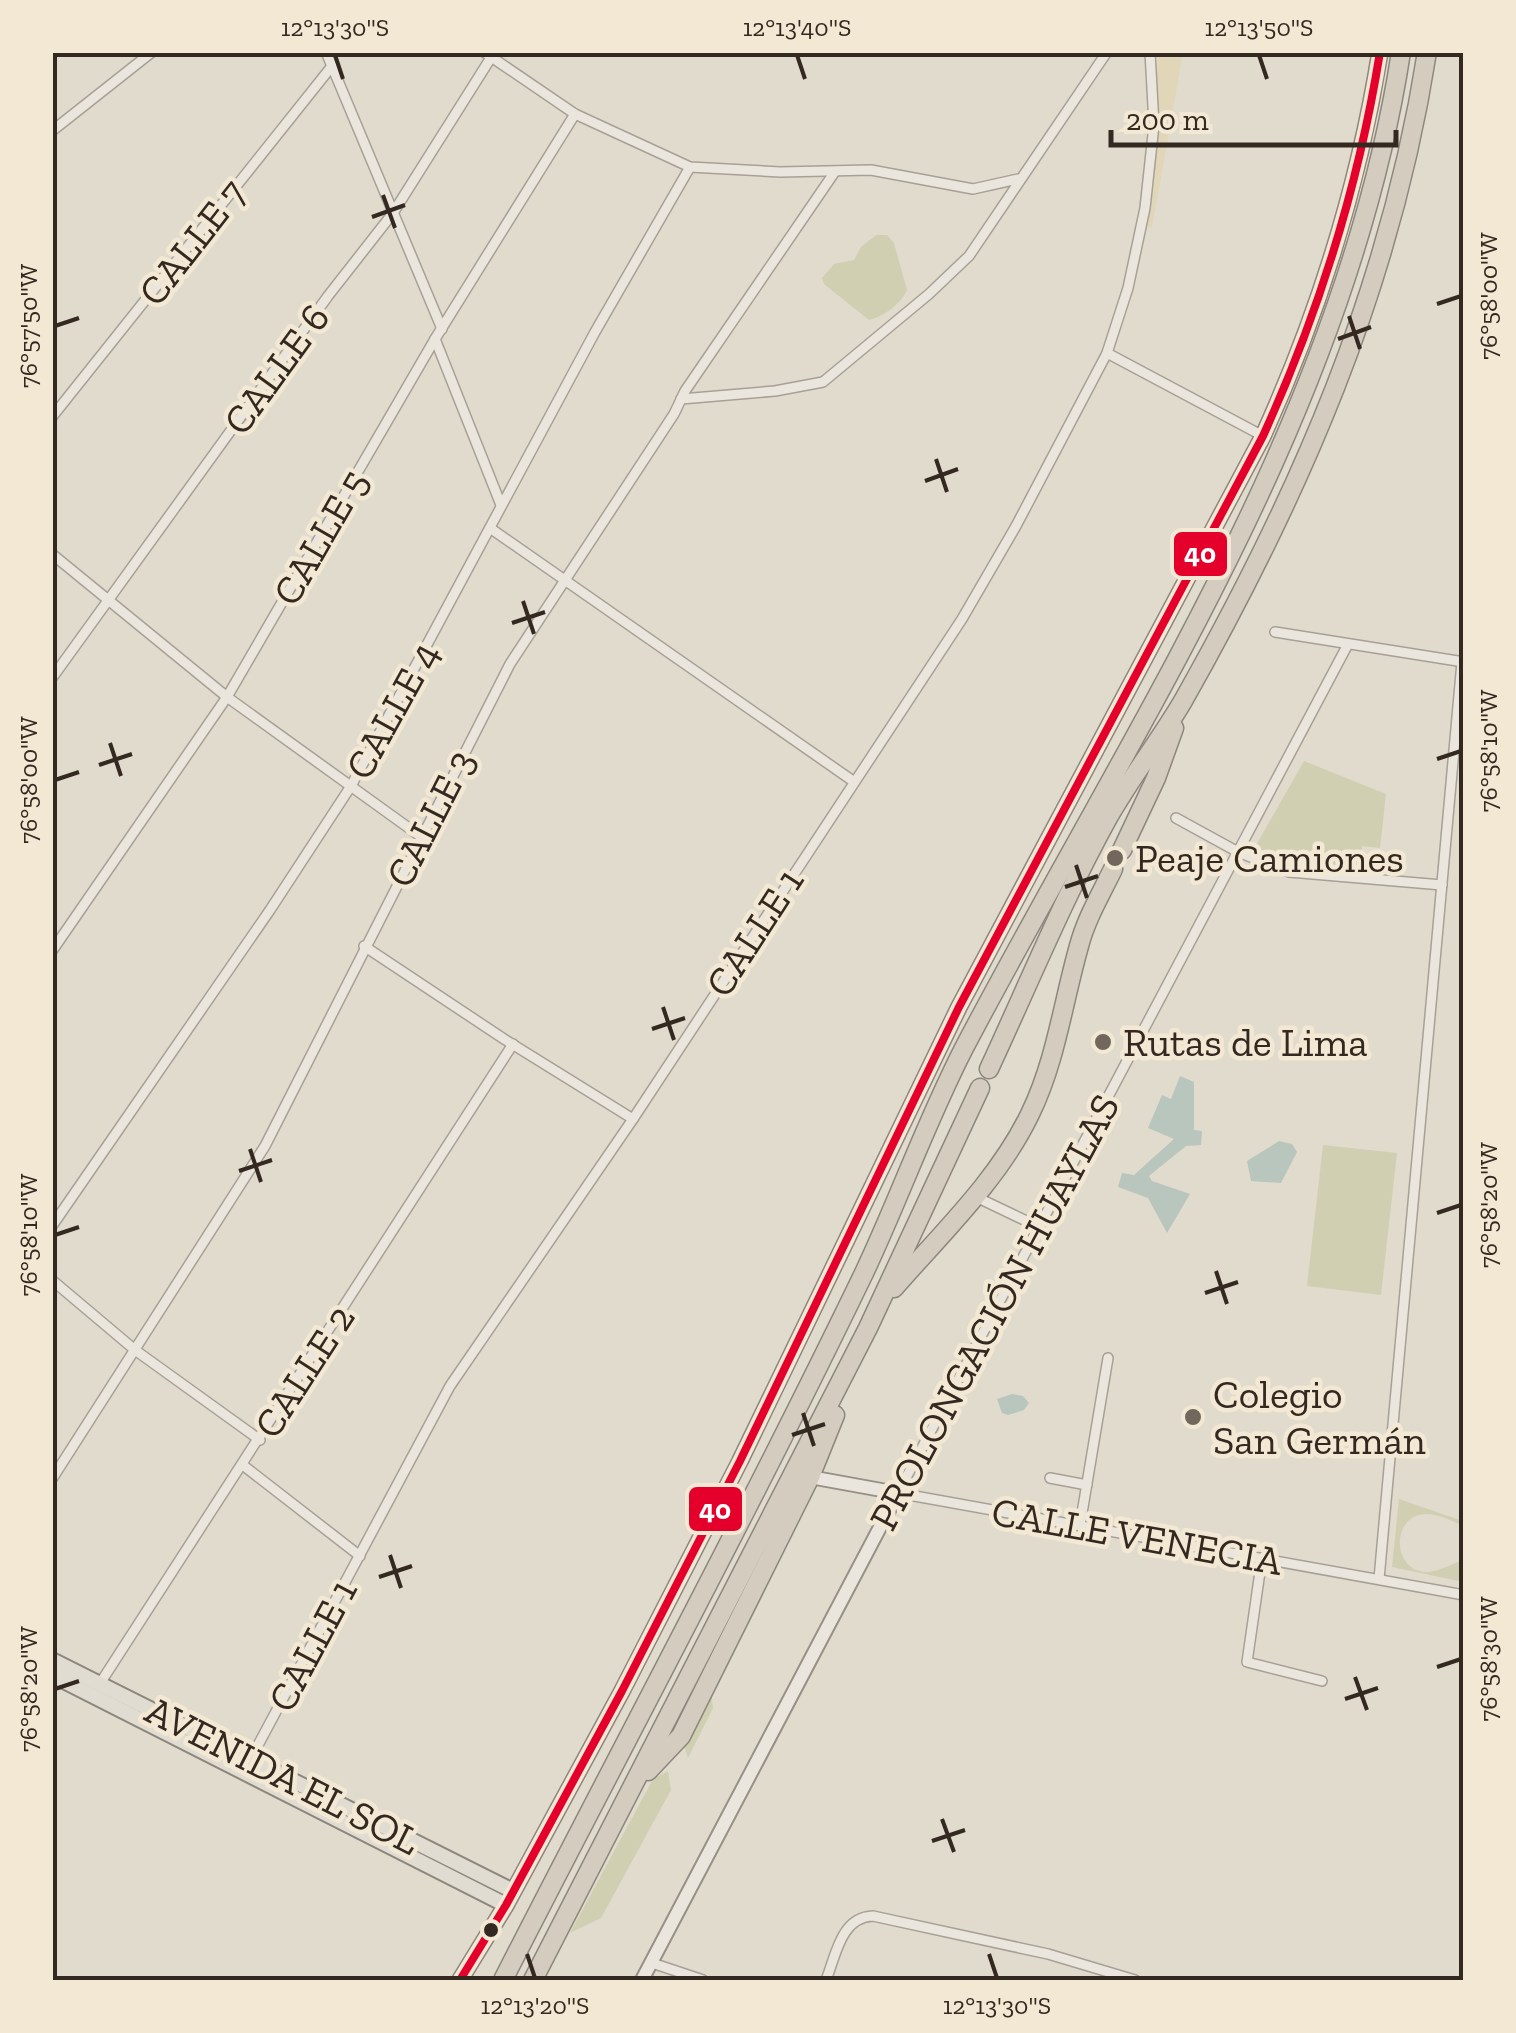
<svg xmlns="http://www.w3.org/2000/svg" width="1516" height="2033" font-family="'Zilla Slab',serif">
	<style>
		.green { fill: #d0cfb2 }
		.sand { fill: #e2d6b8 }
		.water { fill: #b8c6bd }
		.lines { fill: none; stroke-linecap: round; stroke-linejoin: round }
		.street-casing { stroke: #a7a096; stroke-width: 12 }
		.secondary-casing { stroke: #969086; stroke-width: 16 }
		.primary-casing { stroke: #8c867d; stroke-width: 18 }
		.highway-casing { stroke: #8c867d; stroke-width: 21 }
		.street { stroke: #eae6de; stroke-width: 9 }
		.secondary { stroke: #eae6de; stroke-width: 12 }
		.primary { stroke: #e1dcd1; stroke-width: 14 }
		.highway { stroke: #d4ccbf; stroke-width: 18 }
		.bus-1-casing { stroke: #f2e8d4; stroke-width: 15 }
		.bus-1 { stroke: #e4002b; stroke-width: 8 }
		.ticks { fill: none; stroke: #342920; stroke-width: 4 }
		.poi-dot { fill: #71675d; stroke: #f2e8d4; stroke-width: 4 }
		.bus-dot { fill: #342920; stroke: #f2e8d4; stroke-width: 4 }
		.labels { text-anchor: middle; dominant-baseline: central; stroke-width: 9; stroke-linejoin: round; paint-order: stroke }
		.street-label { font-size: 40px; fill: #342920; stroke: #f2e8d4 }
		.poi-label { font-size: 40px; fill: #342920; stroke: #f2e8d4; text-anchor: start }
		.line-badge { stroke: #f2e8d4; stroke-width: 4 }
		.badge-label { font-size: 28px; text-anchor: middle; font-weight: bold; fill: #fff }
		.neatline { fill: none; stroke: #342920; stroke-width: 4 }
		.ticks-label { font-size: 25px; text-anchor: middle; fill: #342920 }
	</style>
	<rect width="100%" height="100%" fill="#e1dbce"/>
	<g class="green">
		<path d="M876,235H887L894,243L907,290C901,304 883,317 869,320L824,284L822,278L834,264L854,260L861,247Z"/>
		<polygon points="1304,761 1386,794 1380,848 1362,846 1359,869 1296,863 1255,847"/>
		<polygon points="1323,1145 1397,1153 1381,1295 1307,1286"/>
		<path d="M1399,1499L1463,1521V1526C1452,1521 1439,1514 1426,1514C1390,1515 1392,1572 1427,1572C1438,1572 1454,1563 1463,1560V1582L1392,1567Z"/>
		<polygon points="710,1686 713,1708 688,1758 683,1742"/>
		<polygon points="668,1771 671,1790 601,1918 570,1933 653,1779"/>
	</g>
	<polygon class="sand" points="1158,53 1183,53 1152,228 1145,225 1151,192"/>
	<g class="water">
		<polygon points="1180,1076 1194,1082 1194,1130 1202,1131 1201,1145 1186,1146 1149,1176 1152,1181 1190,1194 1167,1233 1148,1198 1118,1187 1122,1173 1134,1175 1174,1139 1148,1128 1162,1095 1171,1099"/>
		<polygon points="1279,1141 1292,1144 1297,1152 1281,1183 1251,1181 1247,1161"/>
		<polygon points="1012,1394 1023,1396 1029,1403 1024,1410 1008,1415 1002,1413 997,1399"/>
	</g>
	<g class="lines">
		<defs>
			<g id="street">
				<polyline points="326,52 442,329"/>
				<polyline points="484,52 575,114 690,167 780,172 871,170 973,189 1018,179"/>
				<polyline points="52,131 152,52"/>
				<polyline points="435,339 501,505"/>
				<polyline points="1107,353 1263,436"/>
				<polyline points="681,399 775,391 823,382 929,294 969,256 1107,52"/>
				<polyline points="52,417 332,66"/>
				<polyline points="490,528 853,781"/>
				<polyline points="52,554 227,697 420,836"/>
				<polyline points="1275,632 1464,662"/>
				<polyline points="1347,646 898,1493 1464,1595"/>
				<polyline points="52,678 328,296 393,213 492,56"/>
				<polyline points="1176,818 1238,852 1289,872 1442,885"/>
				<polyline points="364,946 504,1039 633,1119"/>
				<polyline points="52,951 227,697 435,339 575,114"/>
				<polyline points="974,1196 1039,1227"/>
				<polyline points="52,1226 270,910 351,786 595,332 690,167"/>
				<polyline points="52,1280 135,1350 260,1440"/>
				<polyline points="244,1466 360,1556"/>
				<polyline points="1050,1478 1087,1485"/>
				<polyline points="52,1479 265,1146 510,664 674,414 685,391 834,173"/>
				<polyline points="1080,1525 1108,1358"/>
				<polyline points="1262,1558 1247,1662 1322,1681"/>
				<polyline points="1379,1579 1462,662"/>
				<polyline points="99,1685 513,1044"/>
				<polyline points="249,1762 450,1386 633,1119 962,619 1016,526 1107,353 1128,288 1145,208 1154,125 1150,52"/>
				<polyline points="652,1963 703,1980"/>
				<path d="M826,1980C836,1955 841,1917 873,1916L1048,1954L1135,1980"/>
			</g>
			<polyline id="secondary" points="642,1980 898,1493 810,1477"/>
			<g id="primary">
				<polyline points="52,1660 513,1891"/>
				<polyline points="52,1675 506,1905"/>
				<path d="M460,1980L506,1905L622,1691L740,1461L959,1007L1263,436C1318,315 1359,183 1380,52"/>
			</g>
			<g id="highway">
				<polyline points="1122,850 1156,778 1174,728"/>
				<path d="M989,1069C1028,985 1064,897 1109,816C1132,776 1160,740 1183,701C1300,494 1390,289 1427,52"/>
				<path d="M894,1288C941,1234 999,1179 1030,1114C1056,1061 1063,1002 1079,946C1086,919 1101,894 1113,869"/>
				<polyline points="648,1771 681,1736 810,1477 835,1415"/>
				<path d="M503,1980C623,1745 749,1511 864,1273C899,1199 926,1122 964,1048C1132,728 1345,417 1401,52"/>
				<polyline points="533,1980 868,1328 980,1088"/>
			</g>
		</defs>
		<use href="#street" class="street-casing"/>
		<use href="#secondary" class="secondary-casing"/>
		<use href="#primary" class="primary-casing"/>
		<use href="#highway" class="highway-casing"/>
		<use href="#street" class="street"/>
		<use href="#secondary" class="secondary"/>
		<use href="#primary" class="primary"/>
		<use href="#highway" class="highway"/>
		<defs>
			<path id="bus-1" d="M460,1980L506,1905L622,1691L740,1461L959,1007L1263,436C1318,315 1359,183 1380,52"/>
		</defs>
		<use href="#bus-1" class="bus-1-casing"/>
		<use href="#bus-1" class="bus-1"/>
	</g>
	<path class="ticks" d="M335,55L343,79M797,55L805,79M1259,55L1267,79M383,195L395,228M372,217L405,205M1437,304L1461,296M1349,316L1360,349M55,326L79,318M1338,339L1371,327M936,459L947,492M925,481L958,469M523,601L534,634M512,623L545,612M110,743L121,776M1437,759L1461,751M99,765L132,754M55,780L79,772M1076,865L1087,898M1065,887L1098,876M663,1007L674,1040M652,1029L685,1018M250,1149L261,1182M239,1171L272,1160M1437,1213L1461,1205M55,1235L79,1227M1216,1271L1227,1304M1205,1293L1238,1282M803,1413L814,1446M792,1435L825,1424M390,1555L401,1588M379,1577L412,1566M1437,1667L1461,1659M1355,1677L1367,1710M55,1689L79,1681M1345,1699L1378,1688M942,1819L954,1852M932,1841L965,1830M527,1954L535,1978M989,1954L997,1978"/>
	<g class="poi-dot">
		<circle cx="1115" cy="858" r="10"/>
		<circle cx="1103" cy="1042" r="10"/>
		<circle cx="1193" cy="1417" r="10"/>
	</g>
	<circle class="bus-dot" cx="491" cy="1930" r="9"/>
	<g class="labels">
		<g class="street-label">
			<text transform="translate(192 242) rotate(-52)">CALLE 7</text>
			<text transform="translate(276 369) rotate(-54)">CALLE 6</text>
			<text transform="translate(320 537) rotate(-60)">CALLE 5</text>
			<text transform="translate(392 710) rotate(-61)">CALLE 4</text>
			<text transform="translate(430 818) rotate(-63)">CALLE 3</text>
			<text transform="translate(754 932) rotate(-57)">CALLE 1</text>
			<text transform="translate(994 1312) rotate(-62)">PROLONGACIÓN HUAYLAS</text>
			<text transform="translate(304 1371) rotate(-57)">CALLE 2</text>
			<text transform="translate(1137 1536) rotate(10)">CALLE VENECIA</text>
			<text transform="translate(312 1645) rotate(-62)">CALLE 1</text>
			<text transform="translate(283 1775) rotate(27)">AVENIDA EL SOL</text>
		</g>
		<g class="poi-label">
			<text x="1135" y="858">Peaje Camiones</text>
			<text x="1123" y="1042">Rutas de Lima</text>
			<text x="1213" y="1394">Colegio<tspan x="1213" dy="46">San Germán</tspan></text>
		</g>
	</g>
	<g class="line-badge">
		<rect x="1172" y="530" width="57" height="48" rx="10" fill="#e4002b"/>
		<rect x="687" y="1485" width="57" height="48" rx="10" fill="#e4002b"/>
	</g>
	<g class="badge-label">
		<text x="1200" y="563">40</text>
		<text x="715" y="1519">40</text>
	</g>
	<rect width="1516" height="2033" fill="none" stroke="#f2e8d4" stroke-width="110"/>
	<path d="M1111 130v15h285v-15" fill="none" stroke="#342920" stroke-width="5"/>
	<text x="1126" y="130" font-size="30" fill="#342920" stroke="#f2e8d4" stroke-width="8" paint-order="stroke">200 m</text>
	<rect x="55" y="55" width="1406" height="1923" class="neatline"/>
	<g class="ticks-label">
		<text x="335" y="36">12°13'30"S</text>
		<text x="797" y="36">12°13'40"S</text>
		<text x="1259" y="36">12°13'50"S</text>
		<text transform="translate(1488 296) rotate(-90)" y="9">76°58'00"W</text>
		<text transform="translate(28 326) rotate(-90)" y="9">76°57'50"W</text>
		<text transform="translate(1488 751) rotate(-90)" y="9">76°58'10"W</text>
		<text transform="translate(28 780) rotate(-90)" y="9">76°58'00"W</text>
		<text transform="translate(1488 1205) rotate(-90)" y="9">76°58'20"W</text>
		<text transform="translate(28 1235) rotate(-90)" y="9">76°58'10"W</text>
		<text transform="translate(1488 1659) rotate(-90)" y="9">76°58'30"W</text>
		<text transform="translate(28 1689) rotate(-90)" y="9">76°58'20"W</text>
		<text x="535" y="2014">12°13'20"S</text>
		<text x="997" y="2014">12°13'30"S</text>
	</g>
</svg>
